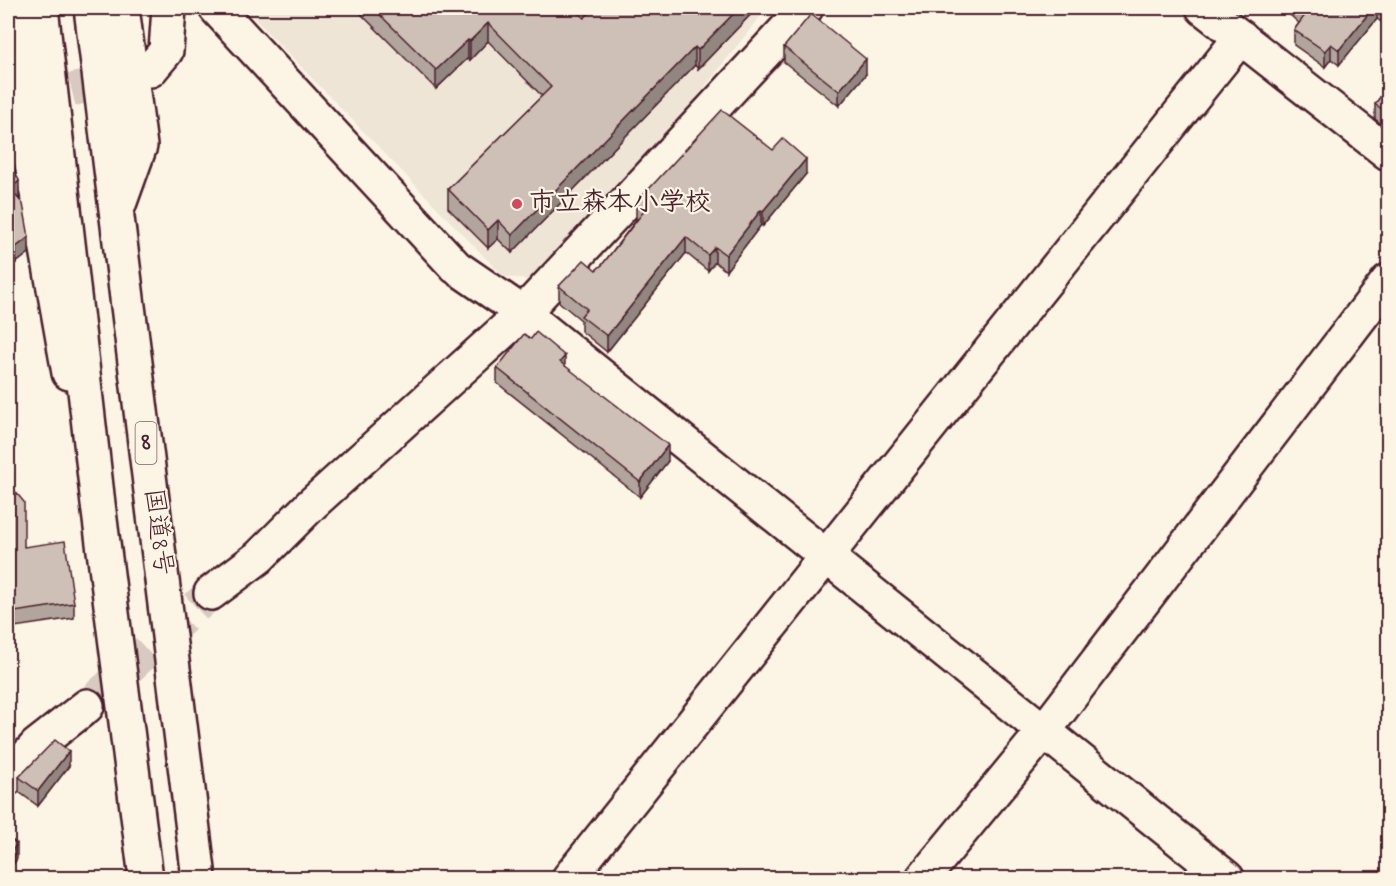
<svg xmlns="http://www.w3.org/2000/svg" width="1396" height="886" font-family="'Indie Flower','Klee One',sans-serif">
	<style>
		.built { fill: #eee5d7 }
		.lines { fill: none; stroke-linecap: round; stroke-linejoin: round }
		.street-tunnel { stroke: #d8cac0; stroke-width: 33; stroke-dasharray: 33 16; stroke-linecap: butt }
		.street-casing { stroke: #4a1f2b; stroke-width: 38 }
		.highway-casing { stroke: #4a1f2b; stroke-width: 38 }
		.street { stroke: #fcf5e5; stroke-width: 33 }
		.highway { stroke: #fcf5e5; stroke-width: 33 }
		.wall { fill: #b2a59d; stroke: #4a1f2b; stroke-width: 1.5 }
		.shaded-wall { fill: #918680; stroke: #4a1f2b; stroke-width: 1.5 }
		.building { fill: #cfc0b7; stroke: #4a1f2b; stroke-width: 1.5 }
		.poi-dot { fill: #d1495b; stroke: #fcf5e5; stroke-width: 2 }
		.labels { text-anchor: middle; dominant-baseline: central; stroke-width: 4.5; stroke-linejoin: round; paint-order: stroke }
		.shield { fill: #fcf5e5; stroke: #7f5f63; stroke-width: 1.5 }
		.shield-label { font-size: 24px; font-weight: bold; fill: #4a1f2b }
		.poi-label { font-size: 26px; font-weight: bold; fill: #4a1f2b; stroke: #fcf5e5; text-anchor: start }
		.street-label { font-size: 26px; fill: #4a1f2b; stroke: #fcf5e5 }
	</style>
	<rect width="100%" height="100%" fill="#fcf5e5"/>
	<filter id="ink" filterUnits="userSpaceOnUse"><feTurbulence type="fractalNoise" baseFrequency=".0167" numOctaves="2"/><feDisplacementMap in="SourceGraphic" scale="12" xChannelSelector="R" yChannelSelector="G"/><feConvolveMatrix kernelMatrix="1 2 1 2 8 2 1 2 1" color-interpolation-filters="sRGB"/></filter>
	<g filter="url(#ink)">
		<polygon class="built" points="244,8 767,8 670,131 529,280 503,276"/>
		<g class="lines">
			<g class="street-tunnel">
				<polyline points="24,102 128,76"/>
				<polyline points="87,706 211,593"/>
			</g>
			<defs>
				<g id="street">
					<polyline points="8,8 27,136 69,373"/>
					<polyline points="216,8 456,267 523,313 1227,878"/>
					<polyline points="1203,8 1388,153"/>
					<polyline points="150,70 166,51 169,8"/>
					<polyline points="117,210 140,146 122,8"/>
					<polyline points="211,593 259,557 312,504 523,313 806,8"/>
					<polyline points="8,778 36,746 87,706"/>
					<polyline points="569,878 1241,37"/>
					<polyline points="923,878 1044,731 1388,281"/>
				</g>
				<g id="highway">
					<polyline points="41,8 98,504 146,878"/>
					<polyline points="91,8 199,878"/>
				</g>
			</defs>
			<use href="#street" class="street-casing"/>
			<use href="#highway" class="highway-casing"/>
			<use href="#street" class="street"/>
			<use href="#highway" class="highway"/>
		</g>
		<g class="wall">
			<polygon points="356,8 573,8 584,18 595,8 757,8 698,69 695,65 512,253 498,239 488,248 448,208 448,189 542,96 488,41 470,60 468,58 436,89 356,9"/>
			<polygon points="1282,8 1389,8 1389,27 1377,19 1339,65 1331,59 1325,67 1294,45 1294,30 1299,23"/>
			<polygon points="784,47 866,74 839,106 784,62"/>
			<polygon points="1389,85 1389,130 1375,119 1375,104"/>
			<polygon points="8,166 19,197 17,198 29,253 16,263 8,252"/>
			<polygon points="806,174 763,226 761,225 726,271 715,262 708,271 686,253 607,352 581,331 581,320 559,302 559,286 596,270 602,265 637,219 636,219 636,203"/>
			<polygon points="531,339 565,366 668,461 640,497 497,383 497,368"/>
			<polygon points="8,483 24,547 74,603 74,618 8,628"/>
			<polygon points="69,766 38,806 19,792 19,777"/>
		</g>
		<g class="shaded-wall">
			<polygon points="739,8 757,8 698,69 698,50"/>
			<polygon points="1373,8 1377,8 1377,19 1339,65 1339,50"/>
			<polygon points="488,23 488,41 470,60 470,41"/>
			<polygon points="468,40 468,58 436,89 436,70"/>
			<polygon points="1331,44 1331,59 1325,67 1325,51"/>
			<polygon points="695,47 695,65 512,253 512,235"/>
			<polygon points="866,59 866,74 839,106 839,91"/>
			<polygon points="806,159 806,174 763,226 763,211"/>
			<polygon points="19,181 19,197 10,204 10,189"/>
			<polygon points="761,210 761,225 726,271 726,255"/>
			<polygon points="498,220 498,239 488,248 488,230"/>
			<polygon points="29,237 29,253 16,263 16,247"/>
			<polygon points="686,237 686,253 607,352 607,336"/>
			<polygon points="715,247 715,262 708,271 708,255"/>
			<polygon points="565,356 565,371 560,362"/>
			<polygon points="668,445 668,461 640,497 640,482"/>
			<polygon points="69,751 69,766 38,806 38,791"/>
			<polygon points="17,844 17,859 8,871 8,856"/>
		</g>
		<g class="building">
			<polygon points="373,8 573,8 584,18 595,8 739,8 698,50 695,47 512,235 498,220 488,230 448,189 551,87 488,23 470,41 468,40 436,70"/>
			<polygon points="1298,8 1373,8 1339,50 1331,44 1325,51 1294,30 1306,14"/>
			<polygon points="1383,8 1389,8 1389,11"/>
			<polygon points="811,14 866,59 839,91 784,47"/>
			<polygon points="1389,85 1389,114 1375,104"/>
			<polygon points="722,110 773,150 783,139 806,159 763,211 761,210 726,255 715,247 708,255 686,237 607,336 581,316 587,309 559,286 584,260 596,270 602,265 645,210 636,203"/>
			<polygon points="8,166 18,178 19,181 10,189 23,204 29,237 16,247 8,237"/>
			<polygon points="536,332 565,356 560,362 668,445 640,482 497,368 524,334 531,339"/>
			<polygon points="8,483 24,502 24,547 65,541 74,603 8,613"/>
			<polygon points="55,740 69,751 38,791 19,777"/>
			<polygon points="8,837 17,844 8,856"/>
		</g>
	</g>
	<circle class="poi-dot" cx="517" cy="204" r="6"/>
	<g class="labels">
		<rect class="shield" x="135.5" y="422" width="21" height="42" rx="4.5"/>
		<g class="shield-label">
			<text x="146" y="443">8</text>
		</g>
		<g class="poi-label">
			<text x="529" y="204">市立森本小学校</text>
		</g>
		<g class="street-label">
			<text transform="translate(157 532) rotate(83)">国道8号</text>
		</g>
	</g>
	<rect width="1396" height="886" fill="none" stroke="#fcf5e5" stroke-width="30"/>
	<rect x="15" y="15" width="1366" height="856" fill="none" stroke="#4a1f2b" stroke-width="2" filter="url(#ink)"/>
</svg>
